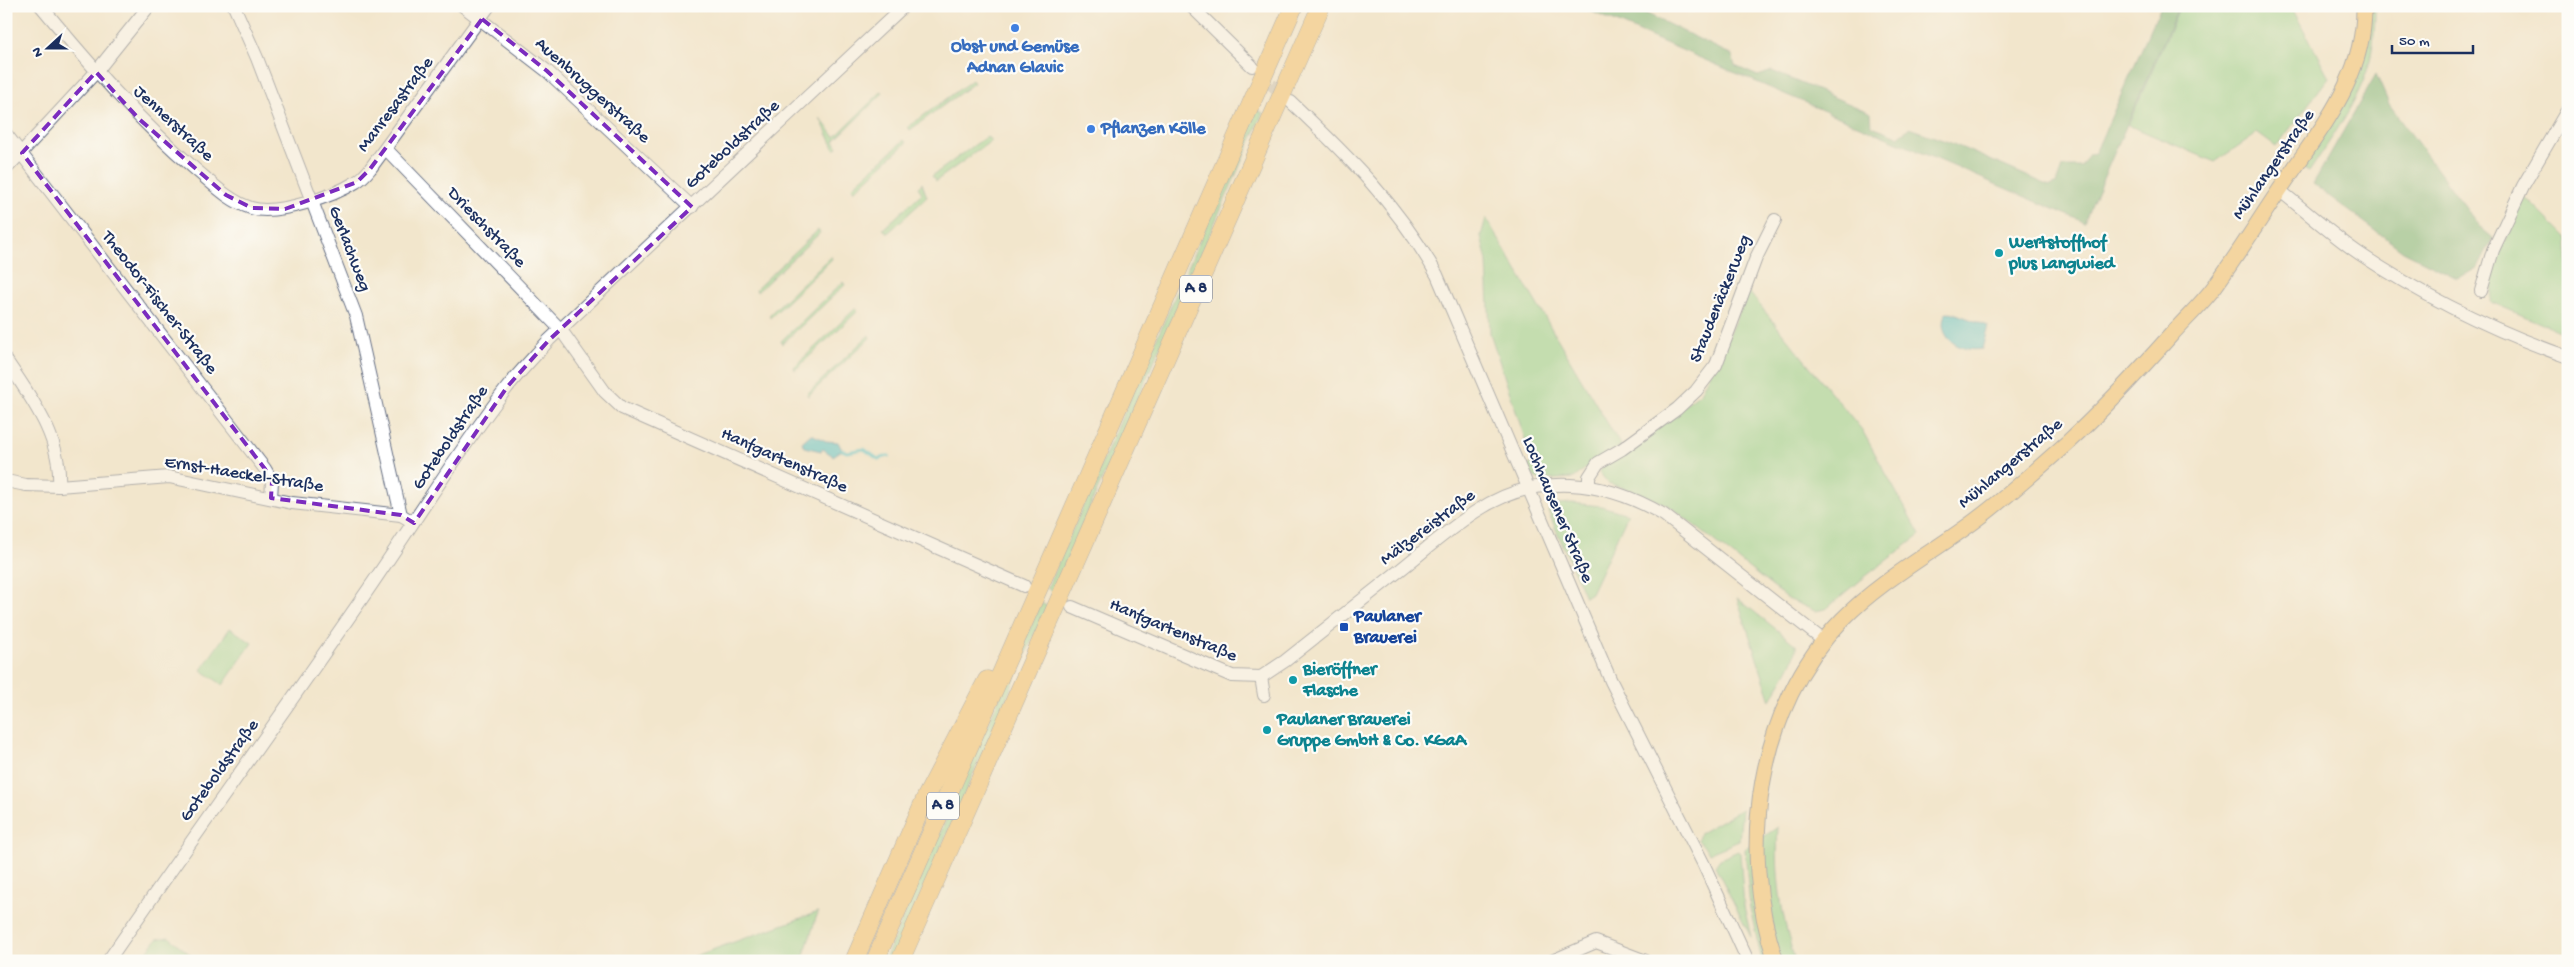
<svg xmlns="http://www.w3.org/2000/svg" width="2574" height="967" font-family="'Gochi Hand',sans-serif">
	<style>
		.green { fill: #8dd38d; stroke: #548176 }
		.forest { fill: #72b578; stroke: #46726b }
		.water { fill: #58c5ce; stroke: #3a7a96 }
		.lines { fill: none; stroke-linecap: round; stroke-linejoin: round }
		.stream { stroke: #58c5ce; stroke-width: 3 }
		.minor-tunnel { stroke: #c7c1b6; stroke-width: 12; stroke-dasharray: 12 6; stroke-linecap: butt }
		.minor-casing { stroke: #666f84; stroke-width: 14 }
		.major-casing { stroke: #666f84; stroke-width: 17 }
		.highway-casing { stroke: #666f84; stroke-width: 19 }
		.minor { stroke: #fff; stroke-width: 12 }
		.major { stroke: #f5c16b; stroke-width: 15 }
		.highway { stroke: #f5c16b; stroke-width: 18 }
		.marked { fill: none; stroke: #7b2cbf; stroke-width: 4; stroke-dasharray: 10 6; stroke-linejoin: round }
		.shop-dot { fill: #3f7fe0; stroke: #fdfcf7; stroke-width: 2 }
		.culture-dot { fill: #0f9aa8; stroke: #fdfcf7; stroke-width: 2 }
		.transit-dot { fill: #1a4fb4; stroke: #fdfcf7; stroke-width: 2 }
		.labels { text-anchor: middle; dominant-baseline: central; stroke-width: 4.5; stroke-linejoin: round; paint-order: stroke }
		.shield { fill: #fdfcf7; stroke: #5f6c8c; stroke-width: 1 }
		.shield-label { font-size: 16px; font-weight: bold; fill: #1b2f5e }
		.shop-label { font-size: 18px; font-weight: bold; fill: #366cbe; stroke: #fdfcf7 }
		.street-label { font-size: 18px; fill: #1b2f5e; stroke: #fdfcf7 }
		.culture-label { font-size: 18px; font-weight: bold; fill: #0d838f; stroke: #fdfcf7; text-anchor: start }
		.transit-label { font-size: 18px; font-weight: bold; fill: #164399; stroke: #fdfcf7; text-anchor: start }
	</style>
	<rect width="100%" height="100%" fill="#fdfcf7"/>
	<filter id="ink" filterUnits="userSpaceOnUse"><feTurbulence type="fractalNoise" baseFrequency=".02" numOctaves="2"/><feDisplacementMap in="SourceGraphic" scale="10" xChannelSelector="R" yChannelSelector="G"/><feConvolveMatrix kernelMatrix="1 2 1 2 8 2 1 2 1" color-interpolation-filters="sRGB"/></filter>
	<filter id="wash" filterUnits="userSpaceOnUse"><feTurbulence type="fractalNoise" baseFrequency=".0096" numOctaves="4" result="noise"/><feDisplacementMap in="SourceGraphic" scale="20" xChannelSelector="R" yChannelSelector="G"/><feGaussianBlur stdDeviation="1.12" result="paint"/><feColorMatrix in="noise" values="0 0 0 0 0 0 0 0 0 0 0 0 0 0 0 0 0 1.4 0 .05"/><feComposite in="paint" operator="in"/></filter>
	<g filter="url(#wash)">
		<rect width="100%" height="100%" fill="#f2e6cc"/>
		<g class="green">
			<polygon points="2180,6 2291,6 2329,77 2276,147 2257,133 2215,162 2128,125"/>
			<path d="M2369,6H2375C2375,25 2374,42 2370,60C2362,96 2329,142 2309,172L2302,168L2339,112Z"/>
			<polygon points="972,80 974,83 910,130 908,127"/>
			<polygon points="882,91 883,93 834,141 838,147 835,150 820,118 835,137"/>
			<polygon points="1257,110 1263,113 1053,591 1047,588"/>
			<polygon points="987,136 991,141 936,181 932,176"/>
			<polygon points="904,140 906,143 854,191 852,187"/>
			<polygon points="922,183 927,197 888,233 883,229 922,193 918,187"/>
			<polygon points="2524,196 2568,240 2568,335 2491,302 2494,265"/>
			<polygon points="1486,218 1621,446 1591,464 1574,478 1541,480 1534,477 1527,466 1533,463 1490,333 1487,261 1481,236"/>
			<polygon points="818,230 820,233 757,292 756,289"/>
			<polygon points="831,256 832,259 770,318 769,315"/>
			<polygon points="843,282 845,285 782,344 781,341"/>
			<polygon points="1749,292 1862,430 1920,535 1866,576 1826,609 1815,611 1788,599 1671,507 1639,493 1608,483 1599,472 1603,466 1700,393"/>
			<polygon points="856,308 858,311 795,370 794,367"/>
			<polygon points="869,335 870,338 808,396 807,394"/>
			<polygon points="1572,503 1601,506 1628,514 1591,593 1585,597 1548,511 1557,504"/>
			<path d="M1737,598L1796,645C1798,659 1777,686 1771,701Z"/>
			<polygon points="1041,603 1047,606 891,961 884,961"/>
			<polygon points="230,628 252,643 223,685 201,670"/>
			<polygon points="1742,809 1739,841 1710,853 1698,840 1700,833"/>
			<path d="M1778,827C1775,876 1781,914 1795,961H1762L1750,908L1745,849Z"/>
			<polygon points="1738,851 1740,853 1744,906 1751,937 1715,866 1720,859"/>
			<polygon points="818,912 802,961 681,961"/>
			<polygon points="169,937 198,961 139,961 157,939"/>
		</g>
		<g class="forest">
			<polygon points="1631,6 1732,55 1735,66 1758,76 1772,71 1871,113 1872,126 1898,136 1910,128 1951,143 2050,186 2056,184 2062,167 2081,167 2089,154 2095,153 2161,6 2179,6 2084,222 1581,7"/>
			<polygon points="2376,74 2389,104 2479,226 2493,238 2477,269 2457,278 2403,251 2313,184"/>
		</g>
		<g class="water">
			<path d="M1951,312L1988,326L1982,349C1961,353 1936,338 1945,314Z"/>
			<polygon points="811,434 826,441 838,442 842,450 833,456 823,449 821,451 804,447 802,442"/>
		</g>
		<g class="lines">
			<polyline class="stream" points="842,450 847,452 864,449 878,459 889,456"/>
		</g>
	</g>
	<g filter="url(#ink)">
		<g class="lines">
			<polyline class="minor-tunnel" points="1258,72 1287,99"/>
			<defs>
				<g id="minor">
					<path d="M41,6C90,65 137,119 195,169C213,184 229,201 251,208C277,216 334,196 356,182C361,179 366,174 370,169L489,6"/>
					<polyline points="234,6 257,58 356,316 401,515"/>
					<polyline points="463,6 547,71 692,207"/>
					<polyline points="1191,6 1252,66"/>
					<path d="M1291,102C1349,157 1398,205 1437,275L1611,681L1703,863L1748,961"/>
					<polyline points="6,134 265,469 272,481 271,498"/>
					<polyline points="387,150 561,330 605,392 622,408 1024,586"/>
					<polyline points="6,169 96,72 149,6"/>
					<path d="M2279,190C2306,211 2332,235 2360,254C2426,298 2494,331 2568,357"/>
					<polyline points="2481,291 2493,250 2523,186 2568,109"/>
					<path d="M6,360C31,398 62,438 59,486"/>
					<polyline points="6,481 26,485 59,486 169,477 292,503 401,515 408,519"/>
					<polyline points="1589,486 1589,477 1598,463 1622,449 1677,409 1696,391 1716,365 1756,258 1775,220"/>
					<path d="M1072,607L1232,676L1261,677L1285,661C1323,631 1362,600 1400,570C1425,550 1449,529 1475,512C1536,471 1605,480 1664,515L1824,641"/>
					<polyline points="1261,677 1264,695"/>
					<path d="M108,961C192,839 279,719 363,597C411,528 455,455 506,389C519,372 535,356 549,340L904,6"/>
					<polyline points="1552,961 1596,942 1646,961"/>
				</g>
				<path id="major" d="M1776,961C1737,850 1758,706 1842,620C1881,580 1932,553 1976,520C2008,496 2038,469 2067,443C2104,409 2138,372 2171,335C2185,319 2202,304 2215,286C2239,253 2261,217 2285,182C2322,126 2365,78 2364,6"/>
				<g id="highway">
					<polyline points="854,961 925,799 987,680"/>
					<polyline points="875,961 1294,6"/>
					<polyline points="900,961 1321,6"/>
				</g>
			</defs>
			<use href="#minor" class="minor-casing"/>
			<use href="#major" class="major-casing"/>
			<use href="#highway" class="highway-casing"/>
			<use href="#minor" class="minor"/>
			<use href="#major" class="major"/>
			<use href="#highway" class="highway"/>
		</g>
	</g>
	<path d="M0 0H2574V967H0ZM482,19L547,71L692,207L549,340L507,387L414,523L401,515L271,498L272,481L265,469L22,153L96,72L139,119L226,195L252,208L285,209L357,182L370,169Z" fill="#f2e6cc" fill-opacity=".55" fill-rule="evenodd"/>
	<path class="marked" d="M482,19L547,71L692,207L549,340L507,387L414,523L401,515L271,498L272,481L265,469L22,153L96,72L139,119L226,195L252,208L285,209L357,182L370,169Z"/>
	<g class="shop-dot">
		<circle cx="1015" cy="28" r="5"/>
		<circle cx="1091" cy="129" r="5"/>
	</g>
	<g class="culture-dot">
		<circle cx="1999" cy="253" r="5"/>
		<circle cx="1293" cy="680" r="5"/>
		<circle cx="1267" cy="730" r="5"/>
	</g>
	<rect class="transit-dot" x="1339" y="622" width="10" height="10" rx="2.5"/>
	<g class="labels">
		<g class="shield">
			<rect x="1180" y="275.5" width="32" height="27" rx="4"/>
			<rect x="927" y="792.5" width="32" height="27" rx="4"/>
		</g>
		<g class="shield-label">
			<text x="1196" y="289">A 8</text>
			<text x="943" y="806">A 8</text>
		</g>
		<g class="shop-label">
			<text x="1015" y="47">Obst und Gemüse<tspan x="1015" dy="21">Adnan Glavic</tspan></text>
			<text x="1101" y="129" text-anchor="start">Pflanzen Kölle</text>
		</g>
		<g class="street-label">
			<text transform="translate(592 91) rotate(42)">Auenbruggerstraße</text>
			<text transform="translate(396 105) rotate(-53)">Manresastraße</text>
			<text transform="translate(173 124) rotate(43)">Jennerstraße</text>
			<text transform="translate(733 145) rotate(-43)">Goteboldstraße</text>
			<text transform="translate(2274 165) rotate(-55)">Mühlangerstraße</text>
			<text transform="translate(486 228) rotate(46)">Drieschstraße</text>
			<text transform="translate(349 249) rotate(69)">Gerlachweg</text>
			<text transform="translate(1721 299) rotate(-68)">Staudenäckerweg</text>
			<text transform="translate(159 303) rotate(52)">Theodor-Fischer-Straße</text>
			<text transform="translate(451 438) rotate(-56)">Goteboldstraße</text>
			<text transform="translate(784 461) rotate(24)">Hanfgartenstraße</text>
			<text transform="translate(2011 464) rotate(-40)">Mühlangerstraße</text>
			<text transform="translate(244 475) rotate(9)">Ernst-Haeckel-Straße</text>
			<text transform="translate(1557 510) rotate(67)">Lochhausener Straße</text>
			<text transform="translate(1428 528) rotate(-37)">Mälzereistraße</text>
			<text transform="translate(1173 631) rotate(23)">Hanfgartenstraße</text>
			<text transform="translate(220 771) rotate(-54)">Goteboldstraße</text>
		</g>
		<g class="culture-label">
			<text x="2009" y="243">Wertstoffhof<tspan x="2009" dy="21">plus Langwied</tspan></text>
			<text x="1303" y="670">Bieröffner<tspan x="1303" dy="21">Flasche</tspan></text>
			<text x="1277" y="720">Paulaner Brauerei<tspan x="1277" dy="21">Gruppe GmbH &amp; Co. KGaA</tspan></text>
		</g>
		<g class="transit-label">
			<text x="1354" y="617">Paulaner<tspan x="1354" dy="21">Brauerei</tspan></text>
		</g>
	</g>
	<rect width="2574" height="967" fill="none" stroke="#fdfcf7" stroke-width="25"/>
	<g transform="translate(48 48) rotate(249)" stroke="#fdfcf7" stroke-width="4" paint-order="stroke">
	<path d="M0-4L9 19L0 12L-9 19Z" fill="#1b2f5e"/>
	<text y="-8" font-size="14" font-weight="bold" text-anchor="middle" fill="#1b2f5e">N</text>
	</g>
	<path d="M2392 45v8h81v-8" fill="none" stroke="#1b2f5e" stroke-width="2.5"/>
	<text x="2399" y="45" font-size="15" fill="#1b2f5e" stroke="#fdfcf7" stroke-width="4" paint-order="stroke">50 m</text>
</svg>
